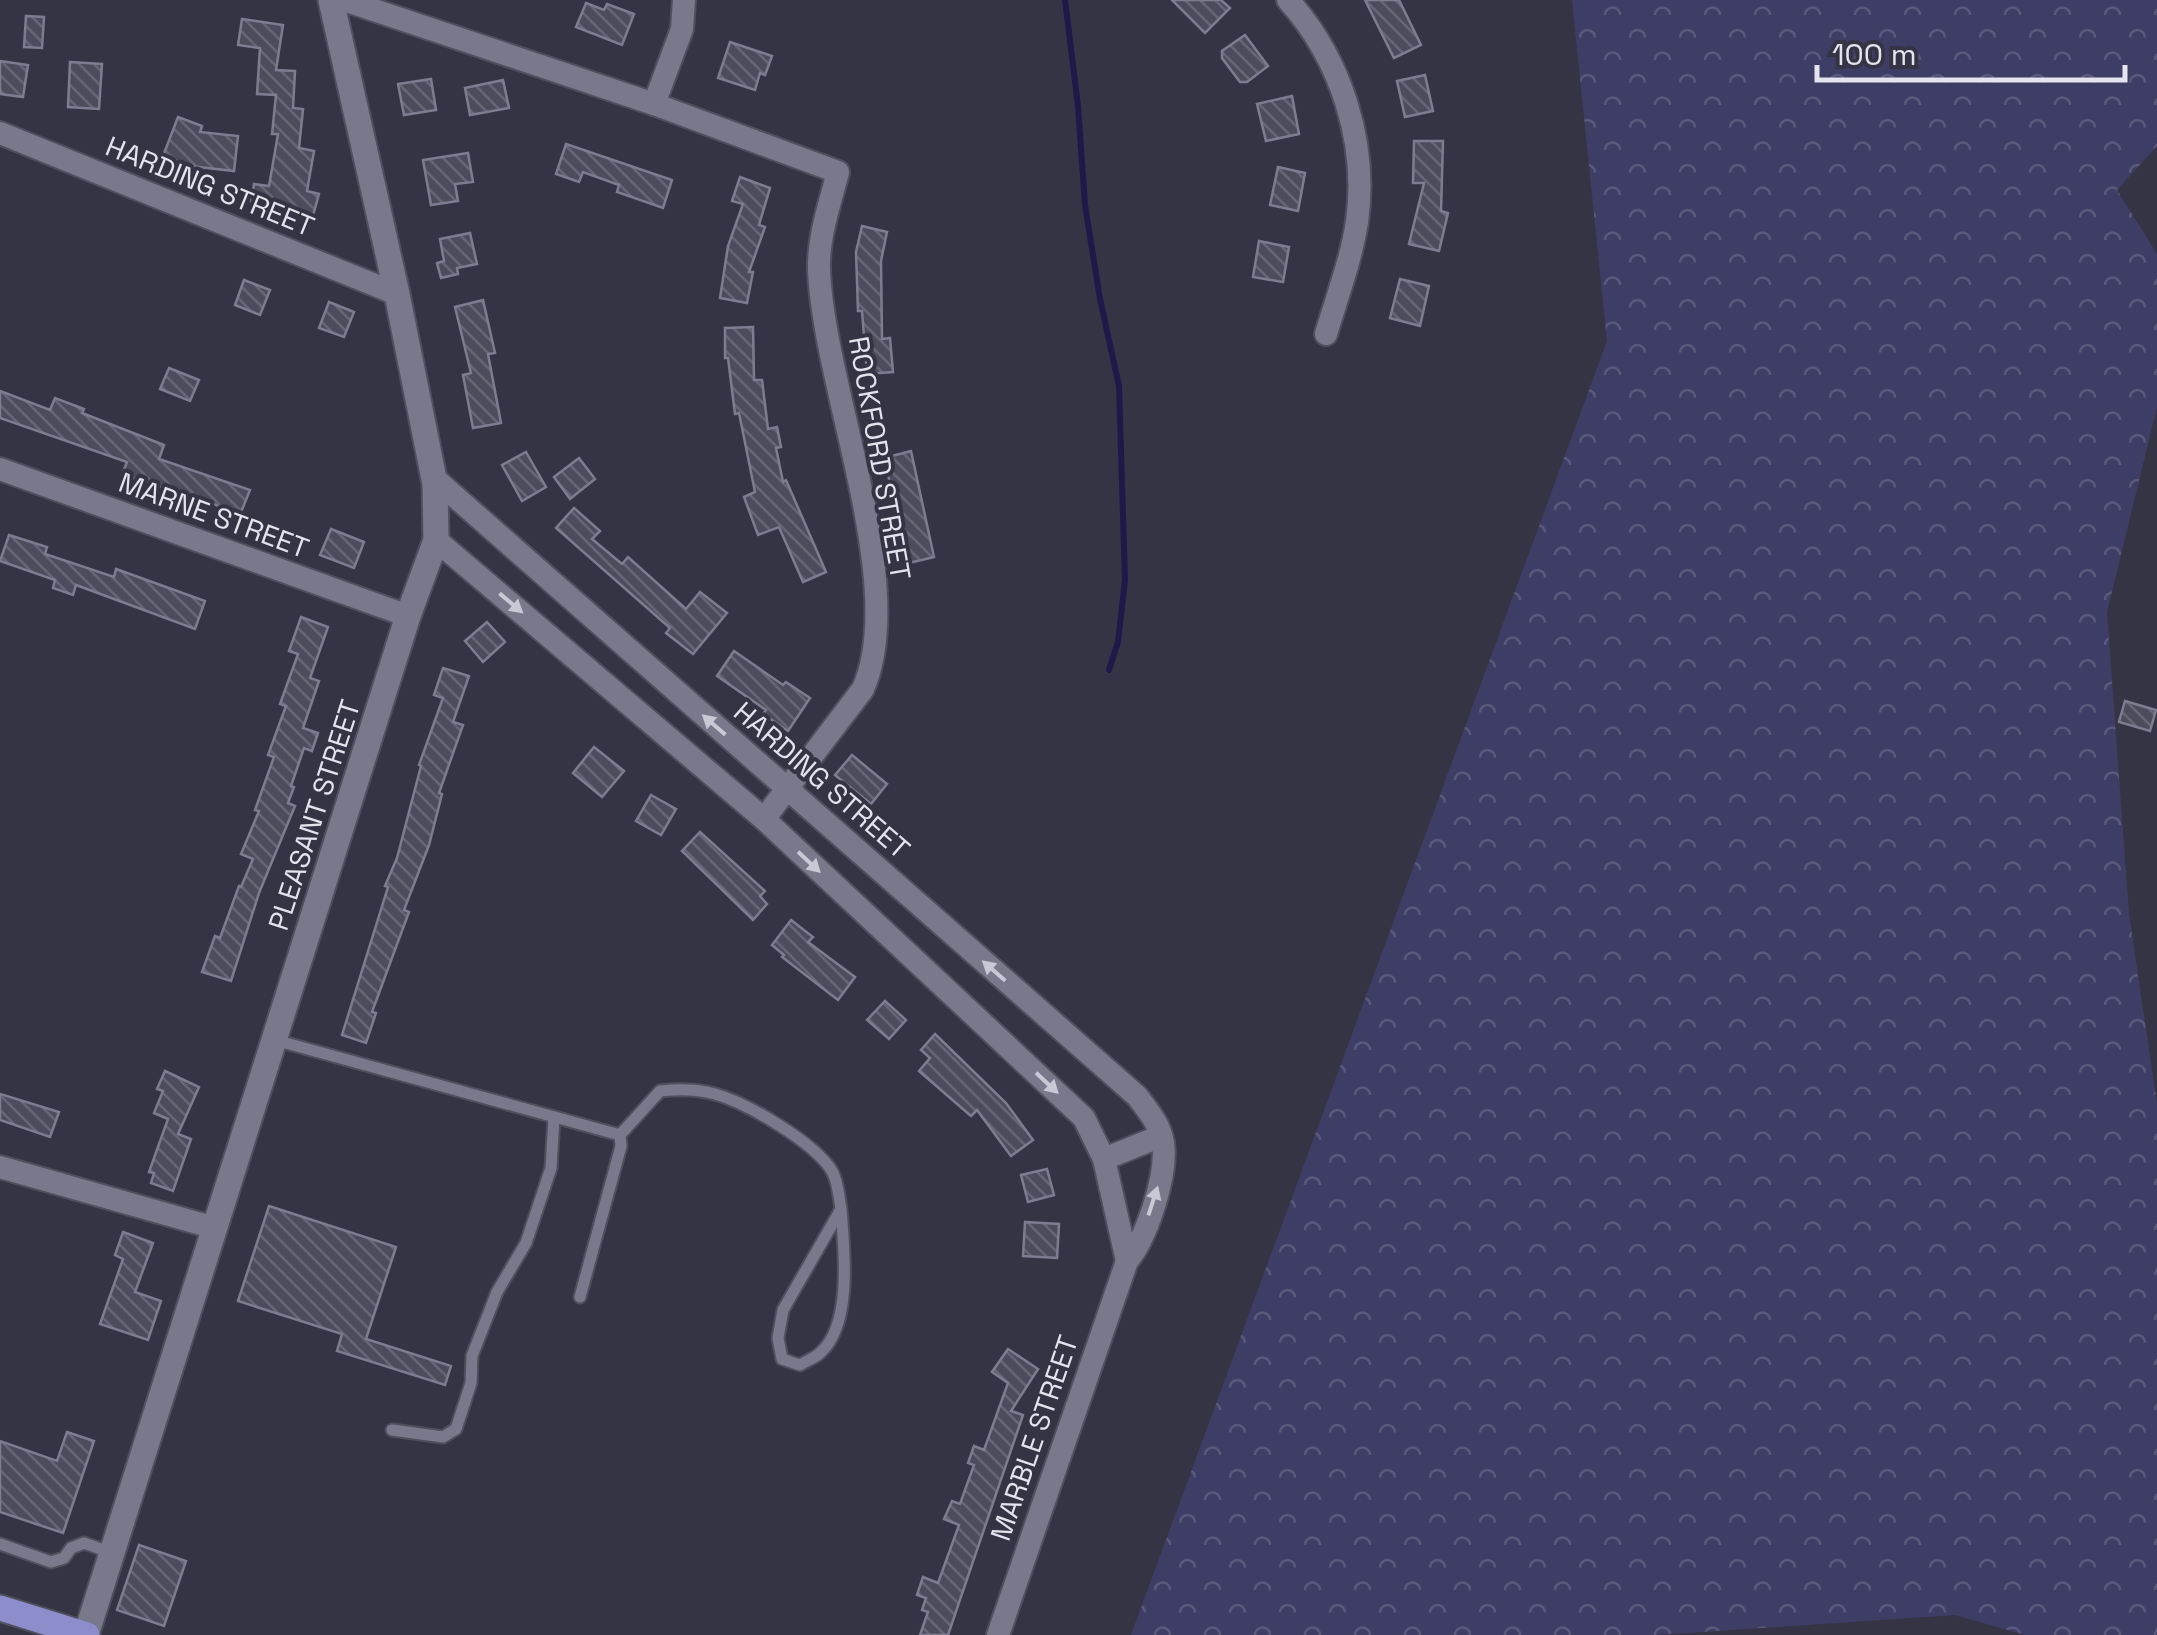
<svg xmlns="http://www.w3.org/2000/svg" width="2157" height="1635" font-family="'Space Grotesk',sans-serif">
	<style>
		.forest { fill: url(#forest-crowns) }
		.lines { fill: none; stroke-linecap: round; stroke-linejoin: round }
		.stream { stroke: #1e1949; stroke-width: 6 }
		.building { fill: url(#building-back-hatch); stroke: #7c7d90; stroke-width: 2.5 }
		.lane-casing { stroke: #4f505d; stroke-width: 15 }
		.street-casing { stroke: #4f505d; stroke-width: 26 }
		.secondary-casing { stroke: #4f505d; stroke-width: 29 }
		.primary-casing { stroke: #4f505d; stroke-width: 29 }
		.lane { stroke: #78798b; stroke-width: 11 }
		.street { stroke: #78798b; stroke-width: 22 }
		.secondary { stroke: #78798b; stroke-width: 25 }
		.primary { stroke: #8e8dcc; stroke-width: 25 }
		.oneway { fill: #c8c9d5 }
		.labels { text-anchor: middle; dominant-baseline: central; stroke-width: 8; stroke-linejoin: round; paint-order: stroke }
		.street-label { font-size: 28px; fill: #e3e4ee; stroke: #343444 }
	</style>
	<defs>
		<pattern id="forest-crowns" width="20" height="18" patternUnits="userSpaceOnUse" patternTransform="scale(2.5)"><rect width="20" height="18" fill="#3e3d66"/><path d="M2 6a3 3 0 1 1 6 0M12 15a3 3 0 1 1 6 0" fill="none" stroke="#5a597c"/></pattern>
		<pattern id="building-back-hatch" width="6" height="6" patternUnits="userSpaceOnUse" patternTransform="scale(2.5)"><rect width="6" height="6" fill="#4c4c5d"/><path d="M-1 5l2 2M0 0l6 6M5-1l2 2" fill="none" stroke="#666675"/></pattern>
	</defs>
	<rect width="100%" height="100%" fill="#343444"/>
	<polygon class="forest" points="1572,0 2157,0 2157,146 2117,190 2157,254 2157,407 2107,612 2129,914 2157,1104 2157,1635 2025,1635 1955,1615 1657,1635 1131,1635 1607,341"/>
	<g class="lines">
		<polyline class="stream" points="1065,0 1078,106 1085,205 1100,299 1119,386 1125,580 1118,642 1109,670"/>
	</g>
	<g class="building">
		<polygon points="1172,0 1221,0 1230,8 1205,33"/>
		<polygon points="1365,0 1399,0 1421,45 1394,58"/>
		<polygon points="586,3 604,10 607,4 634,14 622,45 576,27"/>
		<polygon points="26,16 44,17 42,48 24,47"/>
		<polygon points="242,19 283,25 276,70 295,71 293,108 303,109 299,148 314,151 307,191 319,194 312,219 273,205 251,202 254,184 269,186 278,134 272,134 276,95 257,94 260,48 238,45"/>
		<polygon points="1245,35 1268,66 1247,82 1240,82 1222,58 1222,51"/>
		<polygon points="730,42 772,56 765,75 760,73 755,90 718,78"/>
		<polygon points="0,61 28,65 23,97 0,94"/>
		<polygon points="70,62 102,64 99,109 68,107"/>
		<polygon points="1425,75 1433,111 1405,117 1397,81"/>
		<polygon points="431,79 436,110 404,115 398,84"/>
		<polygon points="503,80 509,108 470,115 465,88"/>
		<polygon points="1292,96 1299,134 1266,141 1257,104"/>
		<polygon points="178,117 202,126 200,132 238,136 234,171 190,166 163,156"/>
		<polygon points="1414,141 1443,141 1441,211 1448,213 1439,251 1409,244 1424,183 1413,183"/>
		<polygon points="566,144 672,180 663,208 617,192 619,185 583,172 579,182 556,174"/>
		<polygon points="468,153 473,182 455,184 458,201 431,205 423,160"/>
		<polygon points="1278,167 1305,173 1298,211 1270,205"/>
		<polygon points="740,177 770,188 759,225 765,227 749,272 753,272 747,303 720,298 728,246 743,204 732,201"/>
		<polygon points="862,226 887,232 881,261 882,339 890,338 893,372 867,374 862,311 858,311 856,252"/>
		<polygon points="470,233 477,264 457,268 458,274 441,278 437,263 444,261 440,239"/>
		<polygon points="1259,241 1289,247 1283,282 1253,277"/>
		<polygon points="1400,279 1429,286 1420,326 1390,318"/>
		<polygon points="244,280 270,290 260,315 235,305"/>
		<polygon points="483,300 495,353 488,354 501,423 473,428 463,375 471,373 455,307"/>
		<polygon points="329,302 354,312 344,337 319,328"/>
		<polygon points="753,327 754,380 762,380 768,429 777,427 781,447 776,448 783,482 786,480 826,572 803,582 779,527 758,535 744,497 755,492 739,413 735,414 728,358 725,358 725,328"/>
		<polygon points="169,368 199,380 190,401 160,389"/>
		<polygon points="0,391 50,410 55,398 84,409 82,413 164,445 159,459 250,490 239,517 212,503 122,475 127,462 0,418"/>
		<polygon points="911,451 934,557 909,563 884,458"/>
		<polygon points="526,452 546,487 522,501 502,465"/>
		<polygon points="579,458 595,479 570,499 554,477"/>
		<polygon points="574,508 600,531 592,539 622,564 628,557 686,609 700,592 727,613 693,654 666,633 670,628 556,528"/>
		<polygon points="331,529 364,542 354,568 320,555"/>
		<polygon points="9,535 47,547 45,554 114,577 116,569 205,601 195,629 76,585 73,595 53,588 55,580 0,561"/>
		<polygon points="301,617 328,627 310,678 319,681 303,728 318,733 312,751 304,748 291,786 294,787 288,803 295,806 259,893 231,981 202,972 215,936 220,938 239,886 241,887 253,859 241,854 259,811 255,810 274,757 268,755 286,706 280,704 298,654 289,651"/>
		<polygon points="487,622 505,642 483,662 465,641"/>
		<polygon points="734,651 783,685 786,682 810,698 788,731 763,714 766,710 717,676"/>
		<polygon points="443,668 469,676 453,722 463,725 439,793 442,794 429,845 404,910 409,912 372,1012 376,1013 366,1043 342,1035 388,887 385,886 397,858 421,766 419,765 443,698 434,695"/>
		<polygon points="2125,701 2156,710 2150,731 2119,722"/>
		<polygon points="594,747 624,771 602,797 573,773"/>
		<polygon points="852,755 887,784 871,804 835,775"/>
		<polygon points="651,795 676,809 661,835 636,821"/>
		<polygon points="700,832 765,891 760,896 767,904 753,920 682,851"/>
		<polygon points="791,920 813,937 808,942 855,977 838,1000 782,957 784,955 772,945"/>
		<polygon points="885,1001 906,1020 889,1039 867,1020"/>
		<polygon points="935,1034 1006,1103 1033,1140 1011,1156 977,1110 971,1116 919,1071 930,1058 921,1050"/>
		<polygon points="165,1071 199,1087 178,1134 191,1139 173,1191 151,1183 154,1173 149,1172 168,1119 154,1113 163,1091 157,1089"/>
		<polygon points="0,1094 59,1112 50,1137 0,1120"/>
		<polygon points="1047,1169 1054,1195 1028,1202 1021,1175"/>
		<polygon points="269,1206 396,1247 366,1339 451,1366 445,1385 337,1351 342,1334 238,1301"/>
		<polygon points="1025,1222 1059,1224 1057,1258 1023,1256"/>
		<polygon points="123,1232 153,1243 135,1292 161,1301 148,1340 100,1324 123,1259 115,1255"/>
		<polygon points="1008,1349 1038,1369 1011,1411 1023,1415 948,1635 920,1635 928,1612 922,1610 926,1598 917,1595 923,1577 938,1583 959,1525 944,1519 952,1501 960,1504 974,1465 968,1463 974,1446 984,1450 1008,1383 992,1372"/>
		<polygon points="67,1432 94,1441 63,1533 0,1512 0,1441 57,1461"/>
		<polygon points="139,1545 186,1561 164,1626 117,1610"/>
	</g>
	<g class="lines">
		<defs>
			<g id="lane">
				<polyline points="275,1040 620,1135 621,1146 580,1297"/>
				<path d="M620,1135L660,1091C677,1089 697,1089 715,1094C747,1103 814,1142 832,1171C838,1181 839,1197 841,1209L783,1310L778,1338L782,1359L800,1365C806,1361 815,1358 820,1353C853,1325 844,1248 841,1209"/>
				<polyline points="392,1430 443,1437 456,1429 471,1383 472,1356 497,1292 526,1243 551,1168 554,1117"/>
				<polyline points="0,1544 51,1562 64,1558 71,1548 84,1543 112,1553"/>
			</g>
			<g id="street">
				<path d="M344,0L654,104L838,172C830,203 818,237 819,269C823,386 909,585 863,689L764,819"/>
				<path d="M1288,0C1341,59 1368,143 1357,222C1351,260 1337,297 1326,334"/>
				<polyline points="654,104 682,29 684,0"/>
				<polyline points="0,133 397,294"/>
				<polyline points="0,469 408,616"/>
				<path d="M434,478L1137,1096C1148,1111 1160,1124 1163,1143C1168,1173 1147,1238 1127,1261L998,1635"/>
				<polyline points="436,540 764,819 1084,1118 1104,1159 1127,1261"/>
				<polyline points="1104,1159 1161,1136"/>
				<polyline points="0,1167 215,1228"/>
			</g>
			<polyline id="secondary" points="86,1635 408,616 436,540 435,484 397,294 331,0"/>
			<polyline id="primary" points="0,1608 87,1635"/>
		</defs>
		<use href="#lane" class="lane-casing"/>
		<use href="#street" class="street-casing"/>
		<use href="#secondary" class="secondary-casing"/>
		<use href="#primary" class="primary-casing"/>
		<use href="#lane" class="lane"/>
		<use href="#street" class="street"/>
		<use href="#secondary" class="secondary"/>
		<use href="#primary" class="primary"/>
	</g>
	<defs><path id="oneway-solid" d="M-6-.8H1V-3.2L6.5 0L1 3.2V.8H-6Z" transform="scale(2.5)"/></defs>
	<g class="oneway">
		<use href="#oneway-solid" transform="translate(511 603) rotate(40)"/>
		<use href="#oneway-solid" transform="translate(714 725) rotate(-139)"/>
		<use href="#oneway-solid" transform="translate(809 862) rotate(43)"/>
		<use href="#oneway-solid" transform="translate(994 971) rotate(-139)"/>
		<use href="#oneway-solid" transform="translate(1047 1083) rotate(43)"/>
		<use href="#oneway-solid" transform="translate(1153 1201) rotate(-72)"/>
	</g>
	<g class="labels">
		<g class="street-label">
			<text transform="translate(210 186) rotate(22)">HARDING STREET</text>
			<text transform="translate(880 458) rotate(80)">ROCKFORD STREET</text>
			<text transform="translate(214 515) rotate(20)">MARNE STREET</text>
			<text transform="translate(822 780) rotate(41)">HARDING STREET</text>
			<text transform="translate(314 815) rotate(-72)">PLEASANT STREET</text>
			<text transform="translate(1034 1438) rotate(-71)">MARBLE STREET</text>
		</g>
	</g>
	<path d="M1817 65v15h308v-15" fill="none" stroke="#e3e4ee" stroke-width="5"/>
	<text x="1832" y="65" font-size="30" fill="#e3e4ee" stroke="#343444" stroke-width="8" paint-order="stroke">100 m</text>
</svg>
